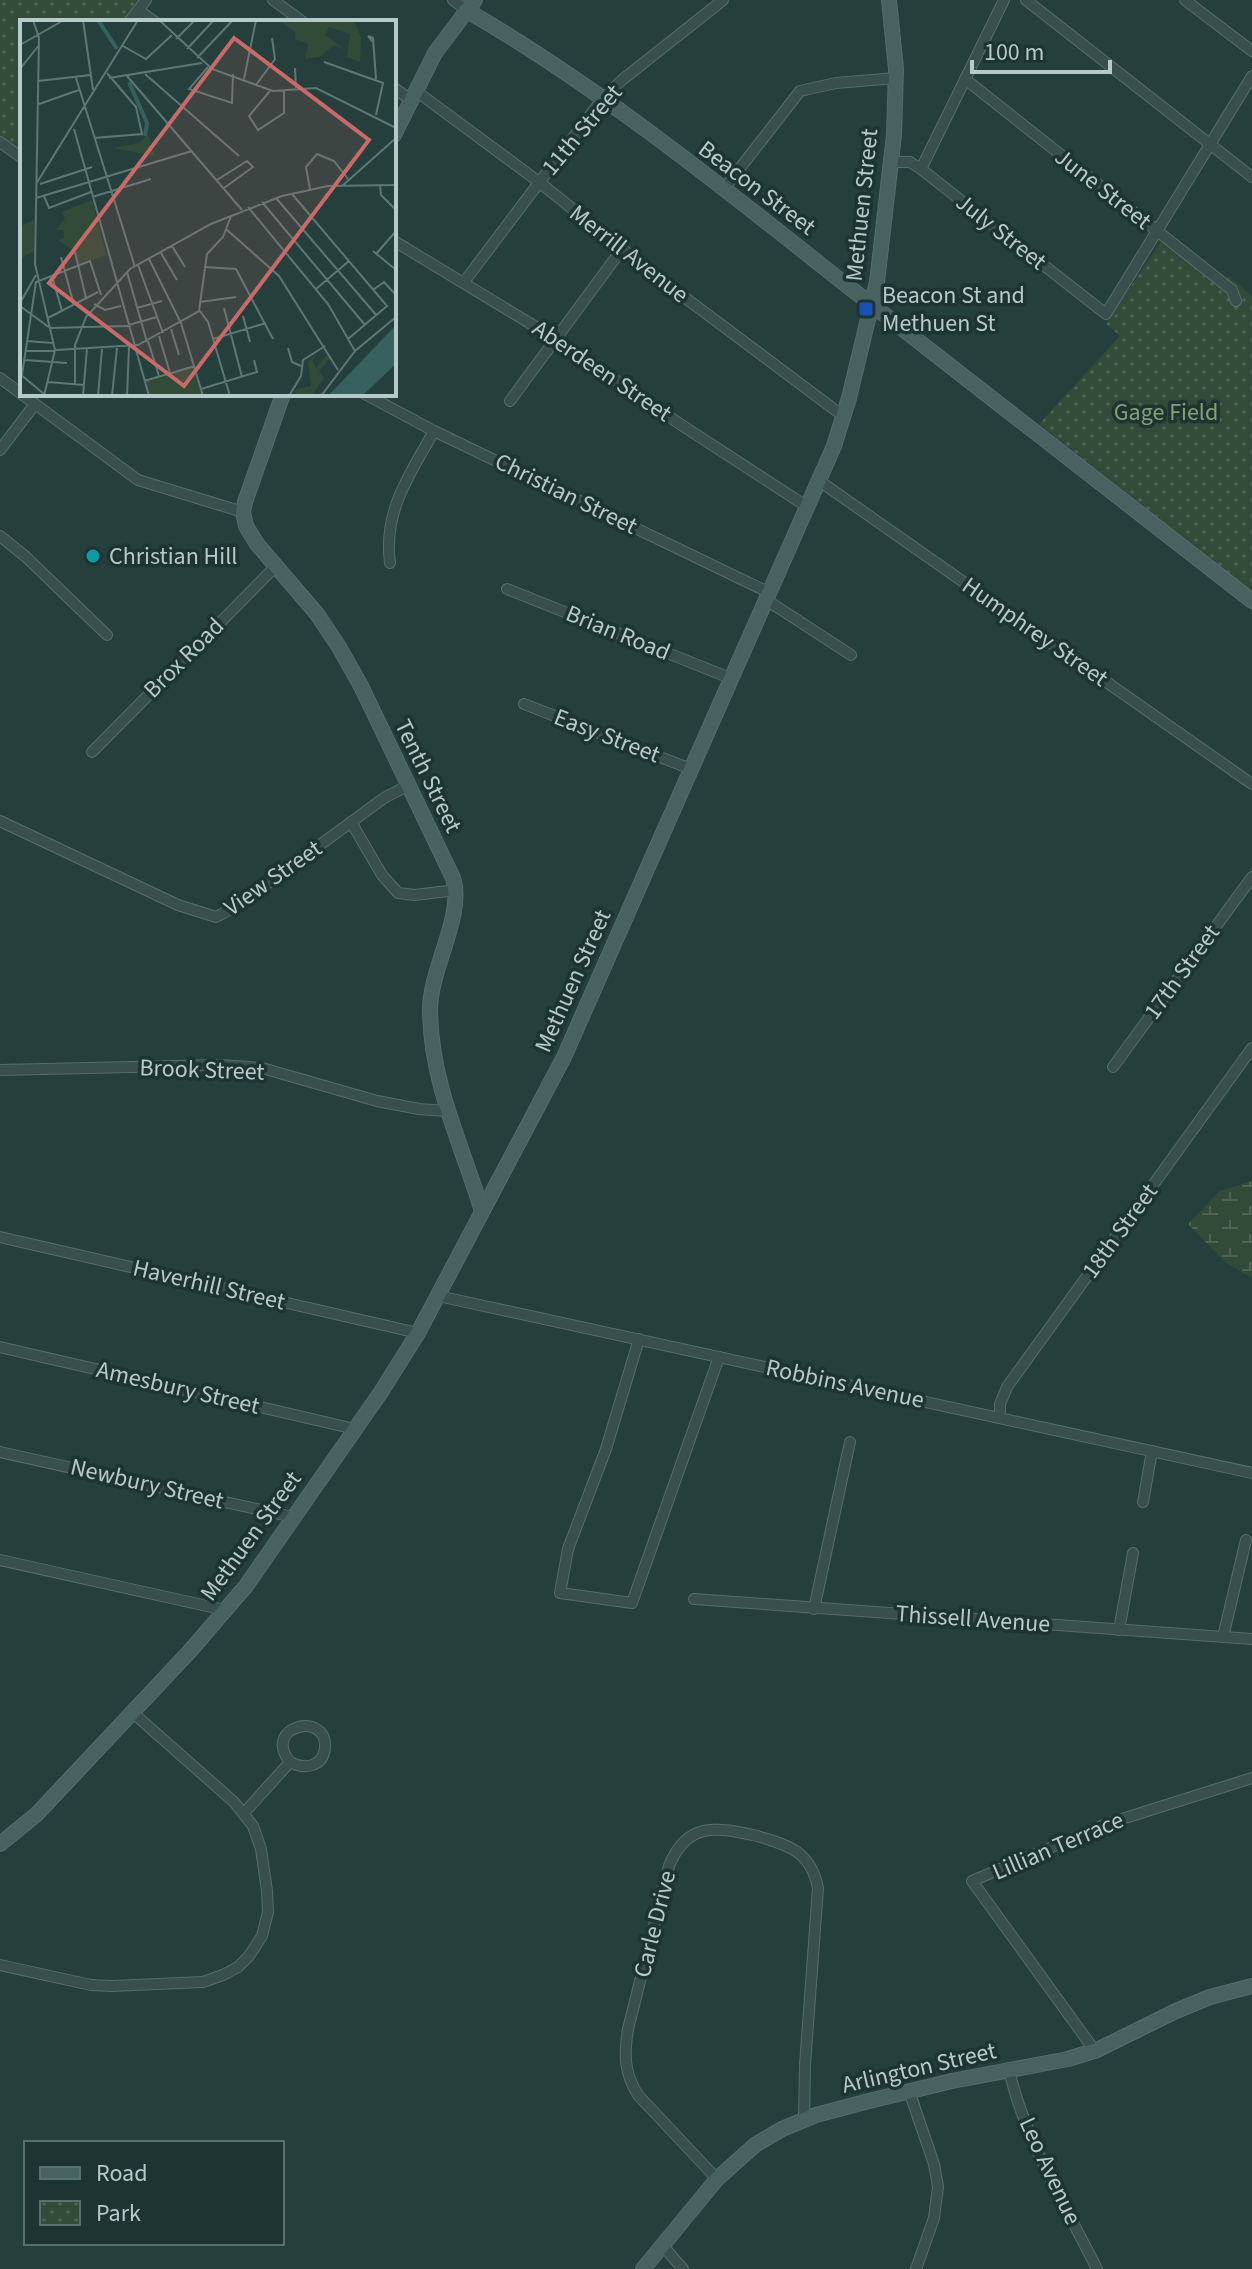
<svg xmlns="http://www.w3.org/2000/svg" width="1252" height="2269" font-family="'Source Sans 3',sans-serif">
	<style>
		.wetland { fill: url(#wetland-marsh) }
		.park { fill: url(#park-dots) }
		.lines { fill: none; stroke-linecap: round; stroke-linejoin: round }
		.street-casing { stroke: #576d6b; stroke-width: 12 }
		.secondary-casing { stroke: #576d6b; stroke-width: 16 }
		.street { stroke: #394f4d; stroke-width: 10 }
		.secondary { stroke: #476261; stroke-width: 14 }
		.transit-dot { fill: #1a4fb4; stroke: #1e3432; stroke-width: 3 }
		.culture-dot { fill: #0f9aa8; stroke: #1e3432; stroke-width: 3 }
		.labels { text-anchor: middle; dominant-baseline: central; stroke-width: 7; stroke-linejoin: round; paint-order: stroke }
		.street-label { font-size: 24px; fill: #b5cac9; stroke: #1e3432 }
		.poi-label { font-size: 24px; fill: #b5cac9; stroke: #1e3432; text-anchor: start }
		.park-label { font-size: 24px; fill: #879f73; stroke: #1e3432 }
		.inset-river { fill: none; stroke: #36615e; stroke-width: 4 }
		.inset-road { fill: none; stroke: #5f7774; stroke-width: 2 }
		.view { fill: #c96968; fill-opacity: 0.15; stroke: #c96968; stroke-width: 4 }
		.inset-edge { fill: none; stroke: #b5cac9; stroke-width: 4 }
	</style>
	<defs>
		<pattern id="wetland-marsh" width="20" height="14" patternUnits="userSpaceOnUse" patternTransform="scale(2)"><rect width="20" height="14" fill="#324b39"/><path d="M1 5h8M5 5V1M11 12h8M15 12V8" fill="none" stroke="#4d6454"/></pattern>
		<pattern id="park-dots" width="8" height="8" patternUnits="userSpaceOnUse" patternTransform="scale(2)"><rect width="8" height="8" fill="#324b39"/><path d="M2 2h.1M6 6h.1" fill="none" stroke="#4d6454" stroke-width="1.8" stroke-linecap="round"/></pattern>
	</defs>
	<rect width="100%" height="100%" fill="#253f3c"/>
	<polygon class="wetland" points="1252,1181 1252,1278 1225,1262 1188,1224 1220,1191"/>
	<g class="park">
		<polygon points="0,0 146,0 129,22 22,22 22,158 0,142"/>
		<polygon points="1161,241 1218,286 1228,276 1252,296 1252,592 1039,424 1120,336 1106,324"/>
	</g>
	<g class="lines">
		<defs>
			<g id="street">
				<polyline points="273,0 303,22"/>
				<polyline points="453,0 466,10"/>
				<polyline points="1026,0 1252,177"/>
				<polyline points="1185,0 1252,51"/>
				<polyline points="138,10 155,22"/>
				<polyline points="129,22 146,0"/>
				<polyline points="965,79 1232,290 1236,301"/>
				<polyline points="394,88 411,100"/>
				<polyline points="416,91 539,182 660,279 843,416"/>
				<polyline points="0,142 22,158"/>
				<polyline points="892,162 910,162 921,169 1106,314 1252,76"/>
				<polyline points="921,169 1004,0"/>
				<polyline points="723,190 800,91 836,83 896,78"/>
				<polyline points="394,241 546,333 683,426 806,506"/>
				<polyline points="464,282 603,98 622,80 723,0"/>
				<polyline points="0,378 138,480 243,512"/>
				<polyline points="365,394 434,431 768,592"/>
				<polyline points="510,401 622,249"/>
				<polyline points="0,450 35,404"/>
				<polyline points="818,480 1252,784"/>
				<polyline points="0,536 26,557 107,635"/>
				<path d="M390,563C383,511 410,474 434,431"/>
				<polyline points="507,589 730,678"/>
				<polyline points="765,599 851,655"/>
				<polyline points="524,704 691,769"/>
				<polyline points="92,752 276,566"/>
				<polyline points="0,821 178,905 216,917 238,905 384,798 407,786"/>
				<polyline points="351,822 382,875 398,893 415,895 456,890"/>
				<polyline points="1113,1067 1252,877"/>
				<polyline points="0,1070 219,1065 262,1068 377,1101 419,1109 447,1111"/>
				<polyline points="0,1237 418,1333"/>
				<polyline points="438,1296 1252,1473"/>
				<polyline points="639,1339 606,1449 568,1549 560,1593 632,1603 719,1357"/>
				<polyline points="0,1347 355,1429"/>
				<polyline points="1000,1417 1000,1404 1007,1387 1252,1048"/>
				<polyline points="0,1452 293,1517"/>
				<polyline points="1143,1502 1152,1451"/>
				<polyline points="0,1560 225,1610"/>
				<polyline points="694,1599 1252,1639"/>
				<polyline points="814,1609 850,1442"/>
				<polyline points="1119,1630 1133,1553"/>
				<polyline points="1223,1637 1246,1540"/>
				<path d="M244,1813L290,1762C304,1770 323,1767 325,1748C328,1710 261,1726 290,1762"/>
				<polyline points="0,1965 91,1985 112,1986 203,1982 223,1975 238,1967 249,1956 262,1936 268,1912 267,1891 261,1849 253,1826 234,1802 132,1712"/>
				<polyline points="1095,2051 972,1881 1106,1824 1252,1778"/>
				<path d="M1009,2070C1025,2140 1065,2205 1097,2269"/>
				<polyline points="909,2091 934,2164 938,2187 934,2218 916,2269"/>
				<path d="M717,2179L638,2095C624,2073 624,2054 628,2029L669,1866C687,1821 717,1827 757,1836C789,1845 811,1852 818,1888L805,2065L804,2119"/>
				<polyline points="663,2246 683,2269"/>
			</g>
			<g id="secondary">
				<path d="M466,10C599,87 725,189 845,284C981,390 1117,495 1252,601"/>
				<polyline points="394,135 435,53 475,0"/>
				<path d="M283,394L245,502L243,512L246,526L257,544L317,614L339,647L361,686L453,878C465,915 430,968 430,1010C431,1084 461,1142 482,1211"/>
				<polyline points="0,1844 37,1814 51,1799 190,1651 246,1586 381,1392 418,1333 564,1057 834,446 849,398 877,282 894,135 896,69 889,0"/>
				<polyline points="643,2269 717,2179 755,2145 782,2129 816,2115 869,2101 952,2081 1068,2059 1097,2050 1176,2011 1210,1997 1252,1986"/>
			</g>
		</defs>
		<use href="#street" class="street-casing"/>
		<use href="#secondary" class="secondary-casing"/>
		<use href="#street" class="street"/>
		<use href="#secondary" class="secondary"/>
	</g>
	<rect class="transit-dot" x="858" y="301" width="16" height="16" rx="4"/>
	<circle class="culture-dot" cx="93" cy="556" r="8"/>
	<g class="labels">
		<g class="street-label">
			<text transform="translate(582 130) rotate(-50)">11th Street</text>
			<text transform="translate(757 188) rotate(37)">Beacon Street</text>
			<text transform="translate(1103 189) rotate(38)">June Street</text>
			<text transform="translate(862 205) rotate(-84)">Methuen Street</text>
			<text transform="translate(1001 232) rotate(38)">July Street</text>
			<text transform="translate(629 254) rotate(38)">Merrill Avenue</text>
			<text transform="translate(602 371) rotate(34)">Aberdeen Street</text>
			<text transform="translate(566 494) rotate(26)">Christian Street</text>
			<text transform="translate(1035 632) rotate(35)">Humphrey Street</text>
			<text transform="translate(618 633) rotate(22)">Brian Road</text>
			<text transform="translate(184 658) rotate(-45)">Brox Road</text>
			<text transform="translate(607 736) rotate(21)">Easy Street</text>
			<text transform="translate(428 776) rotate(64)">Tenth Street</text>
			<text transform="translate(273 878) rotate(-35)">View Street</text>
			<text transform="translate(1182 972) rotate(-54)">17th Street</text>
			<text transform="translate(573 981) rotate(-66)">Methuen Street</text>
			<text transform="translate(202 1070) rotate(2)">Brook Street</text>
			<text transform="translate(1120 1231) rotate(-54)">18th Street</text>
			<text transform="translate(209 1285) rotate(13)">Haverhill Street</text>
			<text transform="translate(845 1384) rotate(12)">Robbins Avenue</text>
			<text transform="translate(178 1388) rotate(13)">Amesbury Street</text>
			<text transform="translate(147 1484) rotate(13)">Newbury Street</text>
			<text transform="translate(251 1536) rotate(-54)">Methuen Street</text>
			<text transform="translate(973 1619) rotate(4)">Thissell Avenue</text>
			<text transform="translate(1058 1846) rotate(-23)">Lillian Terrace</text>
			<text transform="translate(655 1924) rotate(-76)">Carle Drive</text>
			<text transform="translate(919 2068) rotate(-13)">Arlington Street</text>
			<text transform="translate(1050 2171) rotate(65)">Leo Avenue</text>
		</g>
		<g class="poi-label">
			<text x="882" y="295">Beacon St and<tspan x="882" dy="28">Methuen St</tspan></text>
			<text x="109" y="556">Christian Hill</text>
		</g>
		<g class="park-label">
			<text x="1166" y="412">Gage Field</text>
		</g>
	</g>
	<g transform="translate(20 20)">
		<rect width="376" height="376" fill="#253f3c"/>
		<path d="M298,332L292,341L296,348L307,335L310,338L299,351L304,358L291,376H276L275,370L291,366L288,342Z" fill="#324b39"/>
		<path d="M259,0H334L341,18L340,42L327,37L330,14L309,7L305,15L326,30L314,25L299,37L285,39L288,24L275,19V12ZM128,114L135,136L92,128L119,123Z" fill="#324b39"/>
		<path d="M72,180L86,235L58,245L53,230L38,220L44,218L43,210H36L45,199L42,192ZM14,200V231L0,239V206ZM175,346L183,376H128L124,361Z" fill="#324b39"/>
		<path d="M376,305V344L342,376H308Z" fill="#36615e"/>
		<path class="inset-river" d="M78,0L97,29M109,62L127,103L125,116"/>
		<path class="inset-road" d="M13,0L19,18L15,244L35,330L24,376M63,0L73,70M139,0L192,49L253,71L296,68L376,108M156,19L175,0M353,22L348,16L353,18L356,59M0,25L44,0M103,26L126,39L152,15M167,29L194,0M177,38L213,0M310,44L304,42L363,63L356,95M188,47L169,69L212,83L213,54M0,49L19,25M275,53V48L276,68M125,54L219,136M107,56L222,190M56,58L115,247M89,58L182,43M224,59L236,0M18,61L71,55M236,65L255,39L252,18M250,71L229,96L238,110L264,93V71M19,84L59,70M54,109L129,376M74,118L122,114L116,87L87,53M197,160L227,141L233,147L204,168M16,164L118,0M20,164L72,147M360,165L361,175L376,190M322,166L376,118M290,169L286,147L297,134L314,141L328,159M272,174L367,286L328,319M24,176L29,188L71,172M72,177L131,159M16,178L172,131M256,178L357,296M242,182L345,305M228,187L308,284L335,331M206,209L259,256L318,350M152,226L165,247M353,231L376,250M55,232L66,278M141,233L157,260M356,234L376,211M41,237L54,285M129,239L161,303L183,376M118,245L143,313M184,247L216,249L253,319M107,252L127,322M32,256L42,291M296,269L329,241M353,270L364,262L376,275M180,282L216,277M0,283L16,255M74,284L85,290L101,286M0,286L30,308L105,306L137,297M117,288L142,281M204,288L222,357M180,291L188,302L210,376M223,296L230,322M28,298L78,272M151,309L159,335M139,316L150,353M193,319L246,303M7,321L33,323M128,321L139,356M268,328L272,342L281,346M36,330L118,325L179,291L187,234L203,217L211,196M6,331H35M5,340L47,343M0,354L24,374M2,355L16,262L70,241L81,275M124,361L175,346M28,362L64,365M55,364V325L66,297L110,249L191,204L262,176L308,166L376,165M181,369L237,352L234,340M63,376L67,328M78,376L82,329M92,376L97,328M107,376L109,327M269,376L281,356L283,340L305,326M301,376L335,331L376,297"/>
		<path class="view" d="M214,18L349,120L164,366L29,263Z"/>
		<rect width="376" height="376" class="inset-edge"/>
	</g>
	<rect x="24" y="2141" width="260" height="104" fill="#1e3432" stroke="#5a706e" stroke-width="2"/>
	<rect x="40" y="2167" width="40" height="12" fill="#476261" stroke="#5a706e" stroke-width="2"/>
	<text x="96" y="2181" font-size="24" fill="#b5cac9">Road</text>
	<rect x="40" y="2201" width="40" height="24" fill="url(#park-dots)" stroke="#5a706e" stroke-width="2"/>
	<text x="96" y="2221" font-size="24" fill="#b5cac9">Park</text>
	<path d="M972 60v12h138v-12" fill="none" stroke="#b5cac9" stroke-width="4"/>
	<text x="984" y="60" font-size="24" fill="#b5cac9" stroke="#1e3432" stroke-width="6" paint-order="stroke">100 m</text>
</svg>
